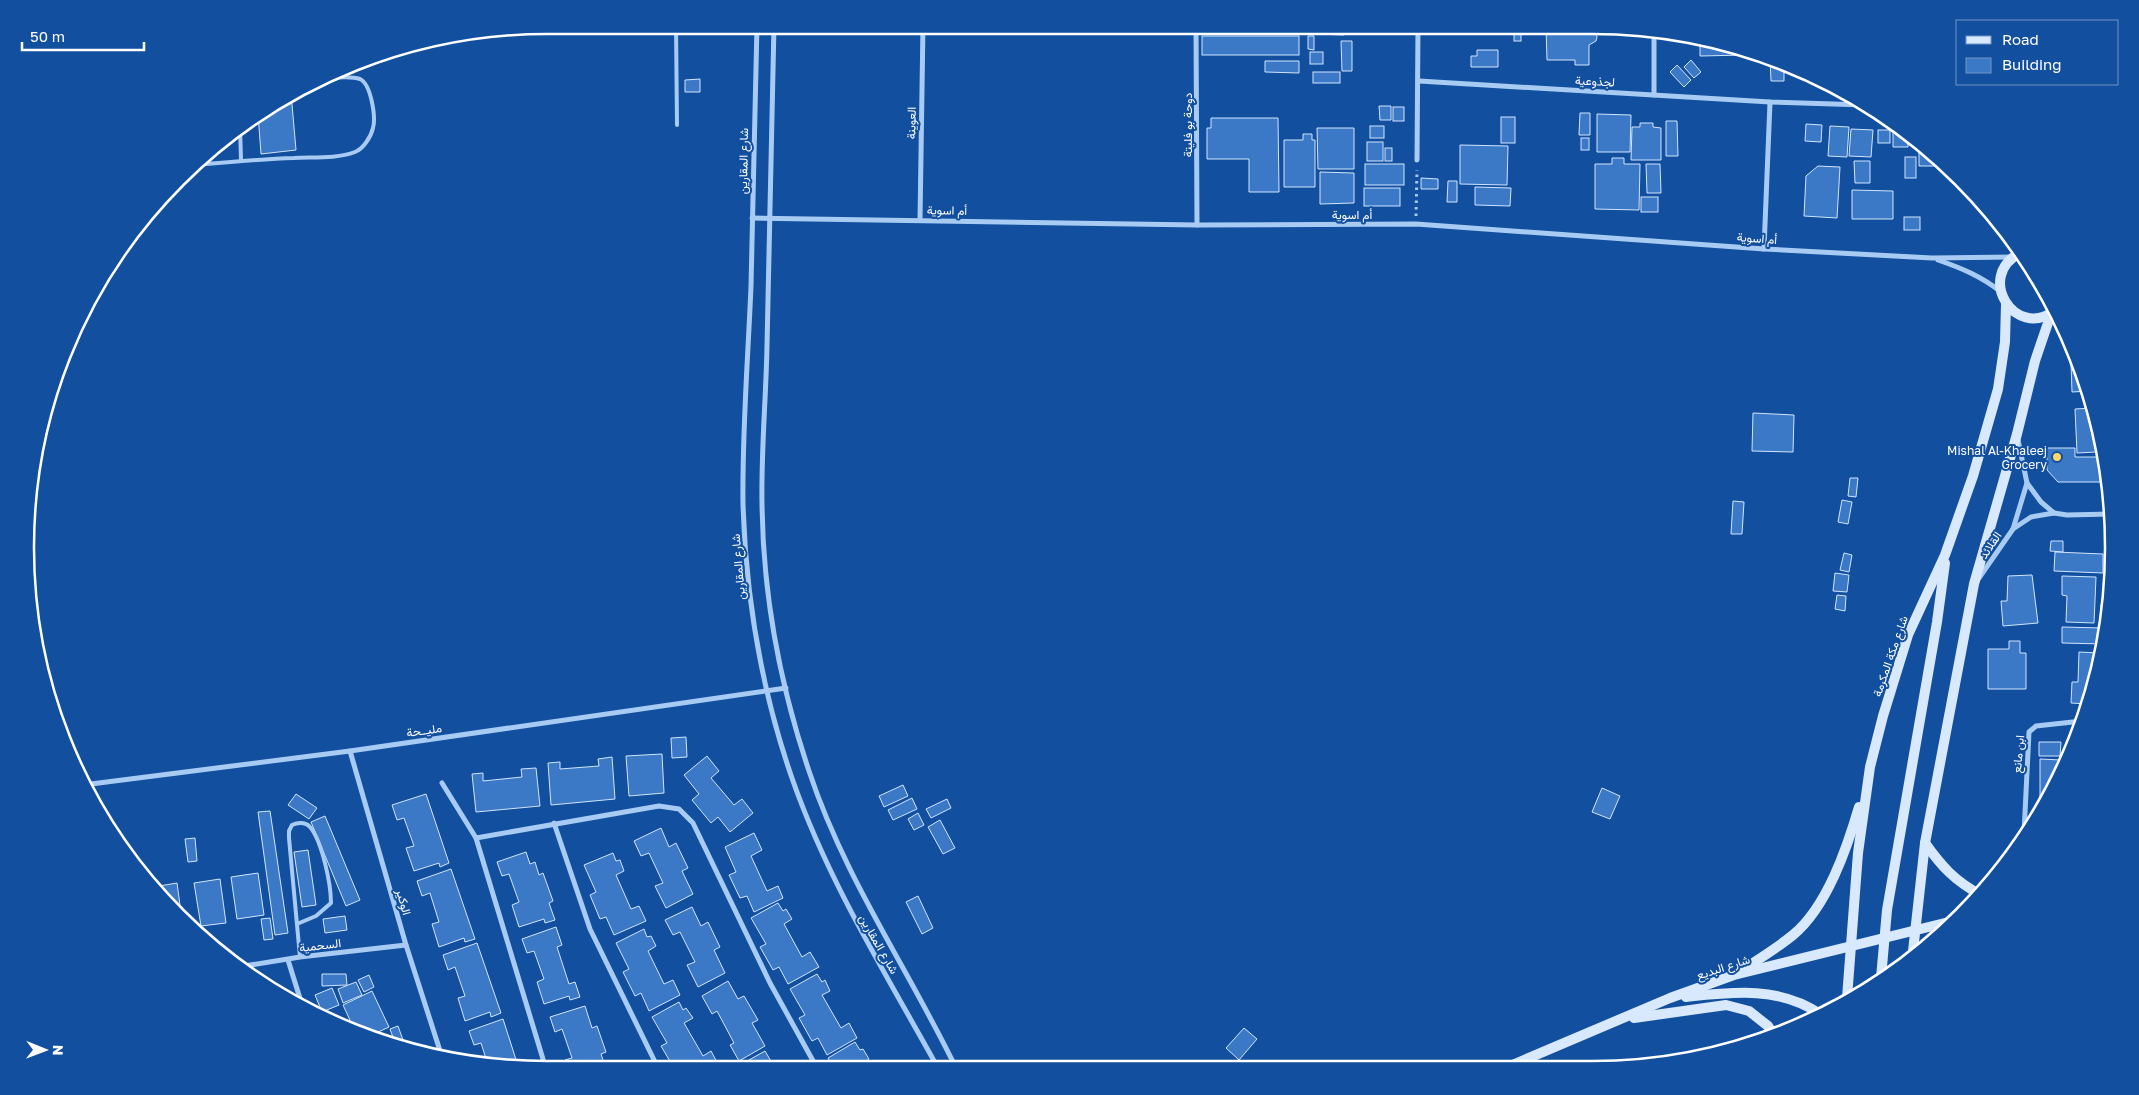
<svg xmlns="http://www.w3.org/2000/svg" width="2139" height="1095" font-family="'Golos Text',Vazirmatn,sans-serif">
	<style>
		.building { fill: #3b78c5; stroke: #d1e5fe }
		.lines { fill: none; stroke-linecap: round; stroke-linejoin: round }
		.path { stroke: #a8cbf4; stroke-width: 3; stroke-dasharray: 2.5 4; stroke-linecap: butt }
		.service { stroke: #a8cbf4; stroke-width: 4 }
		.minor { stroke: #a8cbf4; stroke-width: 5 }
		.secondary { stroke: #d8e8fd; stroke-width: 10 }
		.poi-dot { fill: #ffd46b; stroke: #124f9e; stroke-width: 2 }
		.labels { text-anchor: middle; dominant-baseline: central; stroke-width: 4; stroke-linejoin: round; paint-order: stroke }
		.street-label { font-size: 12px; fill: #fff; stroke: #124f9e }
		.poi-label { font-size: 12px; fill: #fff; stroke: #124f9e; text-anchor: end }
		.rim { fill: none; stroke: #fff; stroke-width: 2.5 }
	</style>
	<rect width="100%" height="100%" fill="#124f9e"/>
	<g class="building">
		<polygon points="1316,26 1344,26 1344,35 1316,34"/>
		<polygon points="1499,26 1509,26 1509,33 1499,34"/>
		<rect x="1514" y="26" width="7" height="15"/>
		<polygon points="1546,26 1589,26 1589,29 1596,33 1597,37 1596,41 1589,45 1589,65 1575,65 1575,60 1547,60"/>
		<rect x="1202" y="36" width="97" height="19"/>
		<polygon points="1308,36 1314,36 1314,50 1308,49"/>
		<polygon points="1700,38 1727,43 1746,50 1746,55 1700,56"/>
		<polygon points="1341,41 1352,41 1352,71 1342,71"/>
		<polygon points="1477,50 1498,50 1498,67 1471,67 1471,56 1477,56"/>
		<rect x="1310" y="52" width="13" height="12"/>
		<polygon points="1770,59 1784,64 1784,81 1771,81"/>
		<polygon points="1691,60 1701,72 1694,78 1684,67"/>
		<polygon points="1265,61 1299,61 1299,73 1265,72"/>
		<polygon points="1677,65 1691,80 1684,87 1670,72"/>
		<rect x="1313" y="72" width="27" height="11"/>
		<polygon points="700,79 700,92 685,92 685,80"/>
		<polygon points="291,93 296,150 261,154 258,114"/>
		<polygon points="1379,106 1391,106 1391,120 1380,120"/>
		<rect x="1393" y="107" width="11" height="14"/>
		<polygon points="1580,113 1590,113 1590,135 1579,135"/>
		<polygon points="1597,114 1631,115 1630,152 1597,152"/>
		<rect x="1501" y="117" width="14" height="26"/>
		<polygon points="1211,118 1278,118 1279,192 1249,192 1249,159 1207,159 1207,128 1211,128"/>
		<polygon points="1666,121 1677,121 1678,156 1666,156"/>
		<polygon points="1640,123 1653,123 1653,127 1661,128 1661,160 1631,160 1632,127 1640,127"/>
		<polygon points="1806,124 1822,125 1821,142 1805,141"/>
		<rect x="1370" y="126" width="14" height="12"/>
		<polygon points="1830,126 1849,127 1847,157 1828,156"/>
		<polygon points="1317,128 1354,128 1354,169 1318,169"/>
		<polygon points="1851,129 1873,130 1871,157 1849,156"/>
		<rect x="1878" y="130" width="12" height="13"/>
		<polygon points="1893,131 1908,132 1908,147 1893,147"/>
		<polygon points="1303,134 1312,134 1312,140 1315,140 1315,187 1284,187 1284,140 1303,140"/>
		<rect x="1581" y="138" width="8" height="12"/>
		<rect x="1367" y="142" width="16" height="19"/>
		<polygon points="1919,142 1936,158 1936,166 1919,166"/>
		<polygon points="1460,145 1508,146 1507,185 1460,184"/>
		<rect x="1385" y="148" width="7" height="13"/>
		<rect x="1905" y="157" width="11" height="21"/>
		<polygon points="1612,158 1624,158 1624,164 1640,164 1639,210 1595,209 1595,164 1612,164"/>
		<polygon points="1854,161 1870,161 1870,183 1855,183"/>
		<rect x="1365" y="164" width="39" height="21"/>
		<polygon points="1646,164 1660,164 1661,193 1647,193"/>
		<polygon points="1818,166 1840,167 1837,218 1804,216 1806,176"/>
		<polygon points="1320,172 1354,173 1354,203 1320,204"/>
		<polygon points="1421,178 1438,179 1438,189 1421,189"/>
		<polygon points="1448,181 1457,181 1457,202 1447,202"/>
		<polygon points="1475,187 1511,188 1510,206 1475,205"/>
		<rect x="1364" y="188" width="36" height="18"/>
		<polygon points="1852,190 1893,191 1893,219 1852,219"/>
		<rect x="1641" y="197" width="17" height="15"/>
		<rect x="1904" y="217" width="16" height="13"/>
		<polygon points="2078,362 2086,380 2089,391 2072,392 2071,363"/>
		<polygon points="2093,408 2096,452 2077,453 2075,409"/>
		<polygon points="1753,413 1794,415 1793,452 1752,451"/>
		<polygon points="2047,448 2075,448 2075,457 2101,457 2101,482 2058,482 2047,470"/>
		<polygon points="1850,478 1858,478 1856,497 1848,496"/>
		<polygon points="1842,500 1852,502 1848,524 1838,522"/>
		<polygon points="1733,501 1744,502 1742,534 1731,534"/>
		<polygon points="2051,541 2063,541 2063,552 2050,551"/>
		<polygon points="2055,552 2103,554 2103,573 2054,571"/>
		<polygon points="1844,553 1852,555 1849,572 1840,570"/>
		<polygon points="2107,553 2112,556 2111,593 2106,592"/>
		<polygon points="1835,573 1849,575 1847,592 1833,591"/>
		<polygon points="2032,575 2038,623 2003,626 2001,601 2007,601 2008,576"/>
		<polygon points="2062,576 2096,577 2094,623 2066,622 2067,596 2062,595"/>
		<polygon points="1837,595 1846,596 1845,611 1835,609"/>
		<polygon points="2101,605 2109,605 2106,622 2100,621"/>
		<polygon points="2062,627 2103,628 2103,644 2062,643"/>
		<polygon points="2009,641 2020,641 2020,653 2026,653 2026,689 1988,689 1988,649 2009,649"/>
		<polygon points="2079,652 2100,653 2096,683 2088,704 2071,703 2072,682 2078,682"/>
		<polygon points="686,737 687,757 672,758 671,738"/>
		<polygon points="2039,742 2061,742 2060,756 2039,756"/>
		<polygon points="662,754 664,793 629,796 626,756"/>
		<polygon points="707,756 719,771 711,778 734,805 742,799 753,813 730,832 718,817 711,823 692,800 699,794 684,775"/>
		<polygon points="612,757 615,799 551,805 548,763 560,762 560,769 599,766 598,759"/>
		<polygon points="2040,759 2061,760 2060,779 2042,805 2040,805"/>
		<polygon points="536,768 540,806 476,812 472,774 483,773 483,781 522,777 521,769"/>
		<polygon points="903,785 908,796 884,807 879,796"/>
		<polygon points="1602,788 1620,796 1610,819 1592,812"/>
		<polygon points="296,794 317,808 309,819 288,805"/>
		<polygon points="426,794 449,863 440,867 439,863 414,871 406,848 414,846 404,818 397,820 392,805"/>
		<polygon points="912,798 917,809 893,820 888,810"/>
		<polygon points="947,799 951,808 931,818 926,809"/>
		<polygon points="270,811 288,933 275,935 258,812"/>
		<polygon points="918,813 924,825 914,830 908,819"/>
		<polygon points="325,816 360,900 346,906 311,822"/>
		<polygon points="940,820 955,848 943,854 928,827"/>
		<polygon points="661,828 669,847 676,843 688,868 682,871 693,894 666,908 655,886 663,883 649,853 641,856 634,841"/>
		<polygon points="754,833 762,850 751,856 767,891 778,886 783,898 754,912 747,896 740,898 729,875 736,872 725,847"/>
		<polygon points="195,838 197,861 188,862 185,839"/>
		<polygon points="308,850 316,905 302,907 294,852"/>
		<polygon points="526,852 530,864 535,862 539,875 543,873 553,901 549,903 555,920 545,923 544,919 519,927 512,905 519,902 509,874 502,876 497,862"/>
		<polygon points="613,853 616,861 620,860 624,871 616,875 631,909 639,906 646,921 614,935 606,917 600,919 590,895 596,892 584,865"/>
		<polygon points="451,869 475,939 465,942 464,938 439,947 432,924 439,922 430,893 422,896 417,881"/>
		<polygon points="258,873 264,915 237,919 231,877"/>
		<polygon points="220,879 226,923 201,926 194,883"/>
		<polygon points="177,883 182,920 153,887"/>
		<polygon points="918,896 933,928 922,934 906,902"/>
		<polygon points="778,903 783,911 786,909 792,919 784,924 802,957 810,952 819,967 788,984 779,967 773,970 760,947 766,944 751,918"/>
		<polygon points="692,907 701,926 708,922 720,947 714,950 725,973 698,987 687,965 695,962 680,932 673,935 665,920"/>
		<polygon points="345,916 347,930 325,933 323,919"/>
		<polygon points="270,918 273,939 264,940 261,919"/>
		<polygon points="556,927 562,945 557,947 569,984 575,982 580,997 570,1000 569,996 544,1004 537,982 544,979 534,951 527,953 522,939"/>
		<polygon points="644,929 647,937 651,936 656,946 648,951 664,984 673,980 680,995 649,1011 641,993 635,996 623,972 629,969 616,943"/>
		<polygon points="477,943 501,1013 491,1017 490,1012 465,1021 458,998 465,996 455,967 448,970 443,955"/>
		<polygon points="322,974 346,974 347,985 322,986"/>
		<polygon points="817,974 822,982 825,980 830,991 822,995 841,1028 849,1023 857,1038 827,1055 818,1038 812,1041 799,1018 805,1015 790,989"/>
		<polygon points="369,975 374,987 364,992 358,980"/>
		<polygon points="728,981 738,999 744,996 758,1020 752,1023 765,1046 739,1061 730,1045 734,1043 717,1011 712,1014 702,996"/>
		<polygon points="356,982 362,995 343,1003 338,989"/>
		<polygon points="332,988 339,1005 322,1012 315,995"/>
		<polygon points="372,991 389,1027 370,1036 355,1031 343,1005"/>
		<polygon points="679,1002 683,1010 686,1008 693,1018 684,1023 703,1056 711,1051 719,1066 715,1068 681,1068 679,1066 674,1068 661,1046 667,1043 652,1017"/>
		<polygon points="585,1006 592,1028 597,1026 606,1052 601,1054 606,1069 568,1069 565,1060 572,1058 562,1029 555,1032 550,1017"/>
		<polygon points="503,1019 519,1069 488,1065 481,1043 474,1045 469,1031"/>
		<polygon points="398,1026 403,1040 395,1043 390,1029"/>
		<polygon points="1244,1028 1257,1039 1239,1060 1226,1048"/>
		<polygon points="855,1042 860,1050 863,1049 869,1059 860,1064 863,1068 834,1068 828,1058"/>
		<polygon points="765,1051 775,1068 741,1068 740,1065"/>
	</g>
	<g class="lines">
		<polyline class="path" points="1416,216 1417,170"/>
		<g class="service">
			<polyline points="676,25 677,125"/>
			<polyline points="240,126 241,160"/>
			<path d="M195,165C228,162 261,159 294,158C313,157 337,159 355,152C363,149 371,137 373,128C376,117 371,84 360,79C349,75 332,78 322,79"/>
			<path d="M297,924L316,916L331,903C331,884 322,841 310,827C306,822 298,822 292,825L289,831V838L300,957"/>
		</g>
		<g class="minor">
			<path d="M757,25C755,112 753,199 751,286C748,359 742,431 743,504C746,598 762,693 793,781C829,883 886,974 938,1068"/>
			<path d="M774,25C772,132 770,239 767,346C766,399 761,451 762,504C763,594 780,685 809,771C844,877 907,967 956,1068"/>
			<polyline points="1196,26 1197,225"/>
			<polyline points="1654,31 1654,95"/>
			<polyline points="1419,81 1770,102 1865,105"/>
			<polyline points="1417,160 1418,26"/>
			<polyline points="752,218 1197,225 1416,224 1764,249 1932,258 2013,257"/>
			<polyline points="920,220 923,25"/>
			<polyline points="1764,249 1770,102"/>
			<path d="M1938,260C1961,268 1981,276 2001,292"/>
			<polyline points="2018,440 2027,483 2041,502 2054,513"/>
			<polyline points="2013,529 2027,483"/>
			<polyline points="1979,578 2013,529 2031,517 2054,513 2067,515 2111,514"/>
			<polyline points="350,751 406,945 442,1057"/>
			<polyline points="442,783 476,838 546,1069"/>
			<polyline points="83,785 350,751 786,688"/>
			<polyline points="554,823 590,929 658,1068"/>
			<polyline points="2024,833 2029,732 2036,726 2082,721"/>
			<polyline points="476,838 659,806 679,809 693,823 770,983 817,1068"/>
			<polyline points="288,960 303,1008"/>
			<polyline points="238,967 300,957 406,945"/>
		</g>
		<g class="secondary">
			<path d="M2020,253C1975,276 2015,340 2054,311"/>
			<path d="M1925,843C1942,867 1955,881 1981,895"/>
			<polyline points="1912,960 1925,843 1974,584 2017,434 2035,361 2051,314"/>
			<path d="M1742,970C1759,959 1777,948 1793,935C1827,907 1847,848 1859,807"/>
			<polyline points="1881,978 1887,910 1937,622 1945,563"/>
			<path d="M1686,997C1732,992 1779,986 1820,1014"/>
			<polyline points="1847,998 1858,853 1870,767 1883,716 1908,635 1945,555 1973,476 1998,389 2005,342 2006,304"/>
			<polyline points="1634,1018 1726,1005 1749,1011 1768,1026 1774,1035"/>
			<polyline points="1510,1066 1670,998 1734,975 1953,921"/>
		</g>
	</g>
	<circle class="poi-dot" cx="2057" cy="457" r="5"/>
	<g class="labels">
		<g class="street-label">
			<text transform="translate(1595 81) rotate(3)">لجذوعية</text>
			<text transform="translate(911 123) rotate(-89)">العوينة</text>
			<text transform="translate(1187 125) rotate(-90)">دوحة بو فليتة</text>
			<text transform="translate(743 161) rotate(-89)">شارع المقارين</text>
			<text transform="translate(947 210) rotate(1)">أم اسوية</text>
			<text x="1352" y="214">أم اسوية</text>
			<text transform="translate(1757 238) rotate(4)">أم اسوية</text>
			<text transform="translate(1990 545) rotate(-56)">القلائد</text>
			<text transform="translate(738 567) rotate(-95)">شارع المقارين</text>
			<text transform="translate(1890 656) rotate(-71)">شارع مكة المكرمة</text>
			<text transform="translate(424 730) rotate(-8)">مليــحة</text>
			<text transform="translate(2018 754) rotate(-85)">ابن مانع</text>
			<text transform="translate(404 902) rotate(74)">الوكير</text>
			<text transform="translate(879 944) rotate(60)">شارع المقارين</text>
			<text transform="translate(320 945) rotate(-7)">السحمية</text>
			<text transform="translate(1723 967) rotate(-18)">شارع البديع</text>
		</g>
		<g class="poi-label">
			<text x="2047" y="450">Mishal Al-Khaleej<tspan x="2047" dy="14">Grocery</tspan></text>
		</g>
	</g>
	<path d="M0 0H2139V1095H0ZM547 34H1592A513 513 0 0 1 2105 547V548A513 513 0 0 1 1592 1061H547A513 513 0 0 1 34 548V547A513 513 0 0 1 547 34Z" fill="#124f9e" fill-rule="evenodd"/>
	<path class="rim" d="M547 34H1592A513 513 0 0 1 2105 547V548A513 513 0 0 1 1592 1061H547A513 513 0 0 1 34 548V547A513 513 0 0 1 547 34Z"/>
	<rect x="1956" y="20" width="162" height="65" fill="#124f9e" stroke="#7195c5"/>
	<rect x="1966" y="36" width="25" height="8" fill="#d8e8fd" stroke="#7195c5"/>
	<text x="2002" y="45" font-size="15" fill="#ffffff">Road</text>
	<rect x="1966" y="58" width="25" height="15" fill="#3b78c5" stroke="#7195c5"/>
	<text x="2002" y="70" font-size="15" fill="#ffffff">Building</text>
	<g transform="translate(45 1050) rotate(91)" stroke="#124f9e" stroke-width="4" paint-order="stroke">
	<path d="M0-4L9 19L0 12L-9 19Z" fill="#ffffff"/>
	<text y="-8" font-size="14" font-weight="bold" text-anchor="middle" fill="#ffffff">N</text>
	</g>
	<path d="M22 42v8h122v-8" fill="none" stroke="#ffffff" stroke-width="2.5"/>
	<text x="30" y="42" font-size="15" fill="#ffffff" stroke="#124f9e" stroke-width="4" paint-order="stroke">50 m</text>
</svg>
